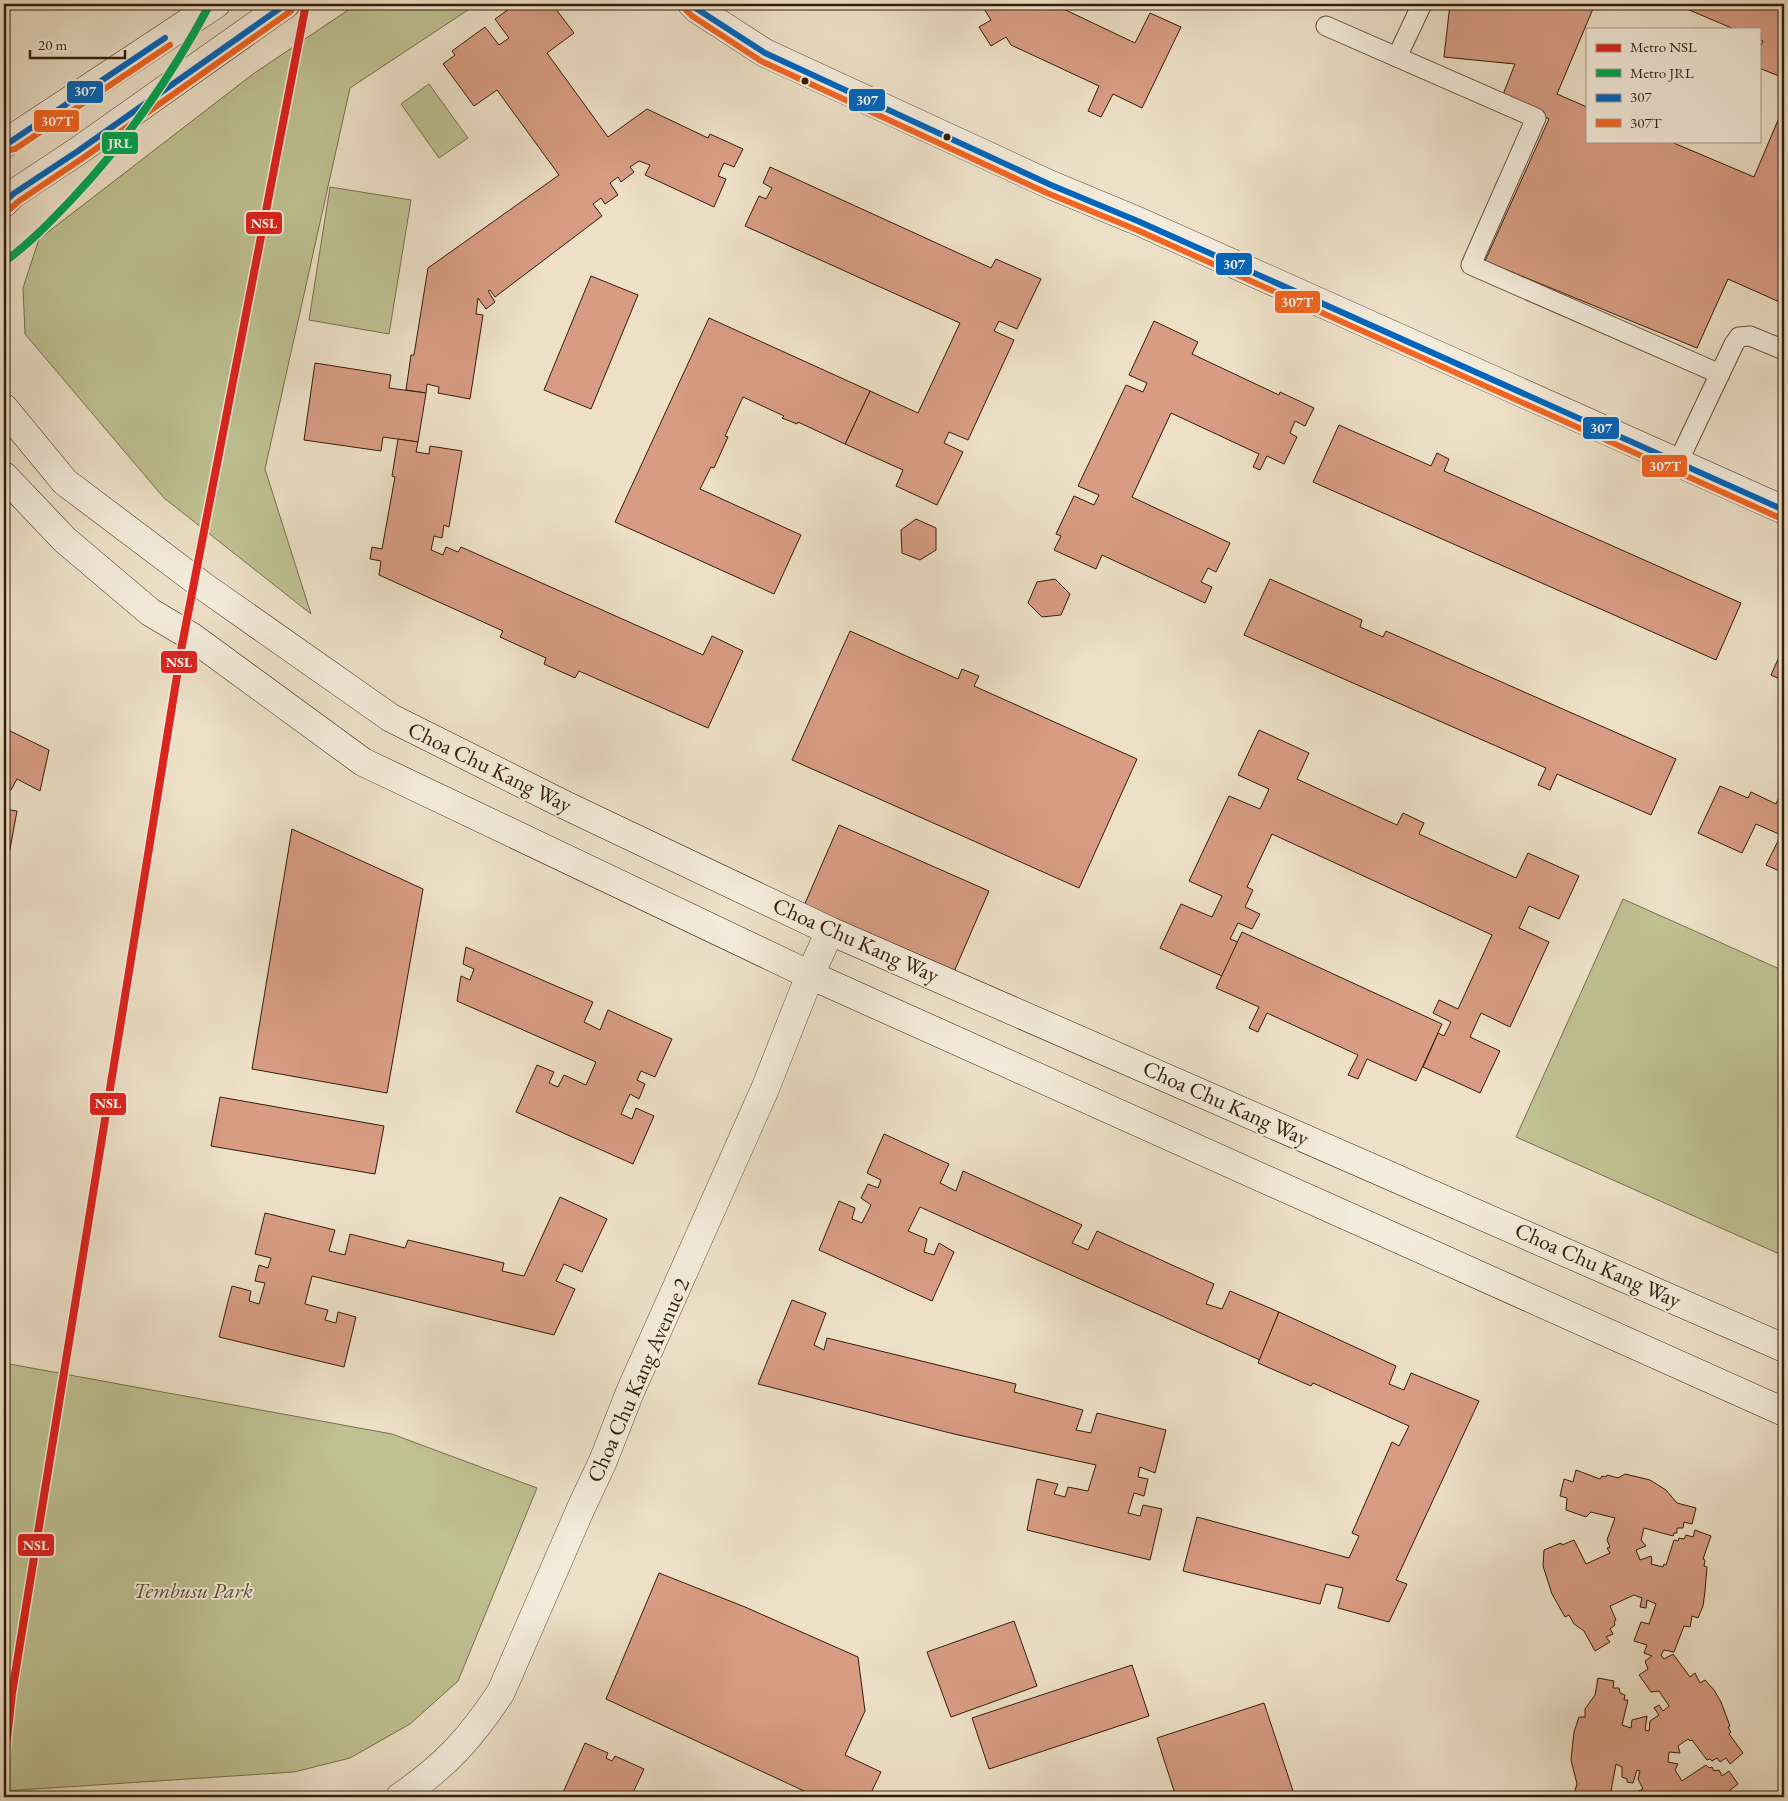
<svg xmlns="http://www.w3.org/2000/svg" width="1788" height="1801" font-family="'EB Garamond',serif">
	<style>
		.green { fill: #bec192; stroke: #796f4c }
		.building { fill: #d79c83; stroke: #341d07 }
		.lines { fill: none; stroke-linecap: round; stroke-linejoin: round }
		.lane-casing { stroke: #624e37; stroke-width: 21 }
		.street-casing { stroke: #624e37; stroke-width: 29 }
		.secondary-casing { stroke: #341d07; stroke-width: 29 }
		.lane { stroke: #f3ebdb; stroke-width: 19 }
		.street { stroke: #f3ebdb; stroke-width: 28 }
		.secondary { stroke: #f3ebdb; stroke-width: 28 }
		.bus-1-casing { stroke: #f3ebdb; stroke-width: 10 }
		.bus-2-casing { stroke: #f3ebdb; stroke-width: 10 }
		.bus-1 { stroke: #0065bd; stroke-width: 6 }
		.bus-2 { stroke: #f26522; stroke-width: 6 }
		.metro-1-casing { stroke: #f3ebdb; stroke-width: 11 }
		.metro-2-casing { stroke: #f3ebdb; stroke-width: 11 }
		.metro-1 { stroke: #dc241f; stroke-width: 8 }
		.metro-2 { stroke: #00a651; stroke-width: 8 }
		.bus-dot { fill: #341d07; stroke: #f3ebdb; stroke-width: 2 }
		.labels { text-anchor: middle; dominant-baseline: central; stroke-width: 4; stroke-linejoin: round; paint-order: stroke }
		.street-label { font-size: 22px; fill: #341d07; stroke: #f3ebdb }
		.park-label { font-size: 22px; font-style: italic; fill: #5d4e31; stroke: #f3ebdb }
		.line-badge { stroke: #f3ebdb; stroke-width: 2 }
		.badge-label { font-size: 14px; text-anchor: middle; font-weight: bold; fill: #fff }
	</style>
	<rect width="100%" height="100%" fill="#ede0c7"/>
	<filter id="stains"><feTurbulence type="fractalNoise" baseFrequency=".004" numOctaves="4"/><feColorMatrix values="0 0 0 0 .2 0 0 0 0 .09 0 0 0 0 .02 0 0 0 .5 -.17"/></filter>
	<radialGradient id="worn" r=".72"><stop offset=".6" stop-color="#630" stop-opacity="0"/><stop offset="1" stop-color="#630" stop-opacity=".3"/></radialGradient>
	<g class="green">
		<polygon points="357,4 477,4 350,88 265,469 311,614 164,498 25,334 23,288 39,239 253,74"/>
		<polygon points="429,84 468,138 439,158 401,104"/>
		<polygon points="330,187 411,200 389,334 309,320"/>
		<polygon points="1623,899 1784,971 1784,1256 1516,1137"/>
		<polygon points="4,1363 392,1434 537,1488 458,1681 410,1724 350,1758 294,1772 4,1791"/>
	</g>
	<g class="building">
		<polygon points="4,4 20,4 4,14"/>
		<polygon points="516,4 552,4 574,33 547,53 608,137 647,109 708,138 710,134 743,149 734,167 724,163 718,176 726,179 714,207 645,175 650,165 639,161 630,167 634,172 621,182 618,177 610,183 618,195 605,204 601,198 593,204 602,216 495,297 490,290 488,291 495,302 486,309 478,298 476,314 483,315 470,399 438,393 439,387 427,384 426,393 406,390 411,355 414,355 428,268 559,175 497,90 474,106 443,64 455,55 452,51 485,27 499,45 509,38 495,19"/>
		<polygon points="981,4 1053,4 1135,43 1150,13 1181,27 1142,108 1113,94 1101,117 1088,111 1099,86 1011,45 1006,37 991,46 979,27 991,20"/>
		<polygon points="1450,4 1504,9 1492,4 1595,4 1557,94 1587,107 1587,141 1669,141 1754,177 1784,106 1784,304 1728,279 1697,348 1485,261 1549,119 1502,97 1515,64 1444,57"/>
		<polygon points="1675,4 1784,4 1784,78 1759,68 1759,50 1763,41 1759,39 1759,29 1734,29"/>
		<polygon points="770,167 991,268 996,259 1041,279 1017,329 999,321 994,331 1014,340 968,440 949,432 944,443 963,452 937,505 896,486 903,470 845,444 870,391 918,413 960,323 745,226 759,196 766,199 772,188 763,183"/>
		<polygon points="591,276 638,295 591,409 544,390"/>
		<polygon points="709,318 870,391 845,444 798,422 797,424 782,418 784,416 743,397 725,436 728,437 714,468 711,467 700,489 801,535 774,594 615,522"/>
		<polygon points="1154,321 1198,342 1192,354 1279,395 1280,392 1314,408 1305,426 1295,421 1290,433 1297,437 1284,464 1267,456 1260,470 1253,467 1259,454 1171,413 1132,497 1230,543 1216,572 1208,568 1201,582 1212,587 1205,603 1102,555 1096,569 1054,550 1061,536 1056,534 1074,496 1094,505 1099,495 1078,486 1126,385 1143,392 1147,383 1129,375"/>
		<polygon points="315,363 391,375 389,388 426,393 418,442 383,437 381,451 304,440"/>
		<polygon points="1339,425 1431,466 1437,453 1449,459 1444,471 1741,603 1716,660 1313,482"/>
		<polygon points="398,439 418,442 416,452 429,454 430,446 462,451 449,527 444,525 442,538 434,536 431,550 443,555 446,547 458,552 461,547 703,655 712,636 743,651 708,728 579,671 575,678 544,664 546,658 500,637 503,631 379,575 381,561 370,559 372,547 382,549 395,477 392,476"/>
		<polygon points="916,519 936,528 936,550 920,560 902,553 901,530"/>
		<polygon points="1055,579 1070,594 1061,615 1042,617 1028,603 1037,582"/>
		<polygon points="1270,579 1362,620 1360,627 1383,637 1386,631 1676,759 1651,815 1557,774 1550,790 1538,785 1546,768 1244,635"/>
		<polygon points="850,631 958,679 962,669 979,676 974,686 1137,759 1079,888 792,760"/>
		<polygon points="1784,646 1784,681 1771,675"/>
		<polygon points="4,717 8,718 4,728 49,750 40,791 17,779 11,790 4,786"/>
		<polygon points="1259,730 1309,753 1297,779 1397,825 1403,813 1424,823 1419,834 1516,878 1528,853 1579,876 1559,919 1529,906 1519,928 1549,942 1510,1027 1481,1013 1470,1037 1500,1051 1480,1093 1423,1067 1438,1033 1444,1036 1451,1022 1433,1013 1439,1000 1458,1009 1492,935 1272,834 1247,887 1253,890 1245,907 1260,914 1252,929 1238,923 1230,939 1238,942 1222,976 1160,948 1181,904 1212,917 1222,896 1189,881 1229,796 1260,809 1269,789 1238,775"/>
		<polygon points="1720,786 1748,798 1751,792 1776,804 1784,786 1784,873 1766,865 1781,835 1756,824 1742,853 1698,833"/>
		<polygon points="4,809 17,811 4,882"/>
		<polygon points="839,825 989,891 953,974 803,908"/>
		<polygon points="292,829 423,889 387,1093 252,1069"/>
		<polygon points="1242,932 1442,1024 1416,1081 1367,1059 1358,1079 1348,1075 1358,1055 1267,1013 1258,1032 1249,1028 1259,1007 1216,988"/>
		<polygon points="466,947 593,1002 584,1022 600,1030 608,1010 672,1039 655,1077 641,1071 637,1080 645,1084 639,1099 630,1094 621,1114 632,1119 636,1108 654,1116 633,1164 516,1112 537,1065 554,1072 549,1083 558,1087 564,1075 586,1085 596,1062 457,1001 461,976 470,980 474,969 463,964"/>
		<polygon points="220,1097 384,1126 375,1174 211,1146"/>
		<polygon points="884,1134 949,1164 940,1183 956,1191 963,1171 1082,1225 1072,1243 1088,1250 1097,1231 1214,1284 1206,1304 1222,1309 1230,1291 1279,1312 1260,1360 920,1207 908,1231 927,1239 924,1252 934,1255 939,1243 954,1252 932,1301 819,1250 839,1201 855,1208 852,1219 862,1223 871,1205 861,1198 868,1184 878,1188 881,1180 867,1173"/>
		<polygon points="560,1197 607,1219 582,1272 564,1264 556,1281 575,1289 554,1335 312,1276 305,1304 328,1310 325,1320 336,1323 338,1312 356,1317 344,1367 219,1337 232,1286 251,1291 249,1301 259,1304 265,1283 255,1281 259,1265 268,1268 271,1258 255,1254 265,1213 335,1230 329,1251 345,1255 350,1234 405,1248 408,1240 504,1263 502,1271 524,1276"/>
		<polygon points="792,1300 826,1313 814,1345 824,1350 827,1338 1016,1384 1014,1392 1083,1410 1076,1430 1091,1433 1097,1413 1166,1430 1155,1473 1140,1467 1138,1477 1148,1479 1144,1496 1134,1493 1128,1513 1140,1516 1143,1505 1162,1509 1150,1560 1027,1530 1037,1479 1058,1484 1054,1494 1065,1497 1068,1487 1088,1491 1096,1465 954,1434 758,1384"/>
		<polygon points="1279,1312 1396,1366 1389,1384 1404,1390 1411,1373 1479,1401 1396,1580 1407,1584 1389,1622 1338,1608 1343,1588 1326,1584 1320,1604 1183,1571 1197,1517 1349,1558 1359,1536 1352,1533 1392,1442 1399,1446 1409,1426 1313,1383 1311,1386 1258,1363"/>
		<polygon points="1576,1470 1600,1479 1602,1476 1606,1477 1607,1475 1618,1478 1625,1474 1650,1480 1666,1490 1677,1503 1696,1508 1692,1524 1684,1522 1683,1528 1677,1528 1677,1533 1674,1533 1673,1536 1644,1528 1641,1540 1646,1546 1636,1550 1640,1560 1651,1556 1652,1560 1651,1564 1663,1567 1664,1564 1666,1565 1674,1540 1678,1541 1679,1538 1684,1539 1686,1535 1693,1537 1695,1530 1711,1536 1703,1559 1705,1560 1704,1566 1707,1567 1705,1591 1703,1606 1698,1618 1692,1616 1690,1627 1684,1626 1674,1652 1664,1650 1661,1655 1664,1659 1673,1654 1690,1677 1695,1673 1700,1683 1705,1680 1714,1690 1721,1702 1730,1726 1728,1727 1731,1732 1729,1734 1743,1753 1730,1764 1726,1758 1720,1762 1717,1758 1712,1761 1710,1759 1707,1760 1692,1740 1690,1741 1688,1739 1678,1746 1680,1753 1669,1752 1668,1762 1678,1764 1675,1770 1682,1781 1706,1765 1709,1768 1712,1767 1714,1771 1719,1770 1722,1776 1729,1771 1738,1784 1721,1797 1638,1797 1634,1793 1643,1789 1638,1779 1640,1771 1637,1770 1633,1783 1627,1782 1627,1779 1622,1777 1622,1767 1616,1764 1611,1791 1601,1794 1599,1797 1573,1797 1577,1784 1571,1760 1574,1732 1579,1717 1585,1717 1585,1709 1595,1695 1598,1678 1614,1681 1613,1688 1619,1688 1620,1693 1625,1695 1624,1700 1628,1700 1622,1725 1631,1728 1632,1720 1647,1716 1645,1730 1649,1731 1650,1721 1659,1715 1654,1708 1659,1705 1663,1711 1669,1706 1659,1691 1651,1692 1639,1675 1648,1669 1645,1661 1652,1656 1644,1653 1647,1645 1634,1641 1641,1622 1649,1624 1656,1604 1647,1600 1646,1608 1640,1607 1642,1598 1634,1595 1610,1606 1616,1620 1614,1622 1615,1625 1610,1629 1613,1634 1606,1637 1610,1642 1595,1651 1584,1631 1574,1624 1569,1615 1565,1617 1552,1594 1543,1566 1544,1550 1561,1543 1562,1545 1574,1540 1586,1564 1610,1553 1607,1548 1610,1547 1607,1540 1615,1518 1591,1512 1586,1517 1566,1510 1567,1498 1560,1496 1564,1479 1573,1482"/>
		<polygon points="659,1573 745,1607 858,1657 865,1711 845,1755 881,1772 869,1797 817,1797 606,1699"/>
		<polygon points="1014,1621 1037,1686 951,1717 927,1652"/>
		<polygon points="1132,1665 1149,1716 989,1769 972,1718"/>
		<polygon points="1264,1703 1295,1797 1176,1797 1157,1738"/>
		<polygon points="585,1743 608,1753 606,1758 612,1761 615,1756 644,1769 631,1797 561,1797"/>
	</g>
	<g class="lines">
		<defs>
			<g id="lane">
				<polyline points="1326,26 1536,118 1471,265 1720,374"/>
				<polyline points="1397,57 1422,4"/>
				<polyline points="1678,462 1734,344 1739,337 1750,336 1784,350"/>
			</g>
			<g id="street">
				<polyline points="692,4 697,9 765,53 1051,185 1140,222 1784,510"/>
				<path d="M400,1797C445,1766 471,1738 501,1692L581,1508L603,1461L630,1392L765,1089L810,975L830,931"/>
			</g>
			<g id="secondary">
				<polyline points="4,144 216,4"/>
				<polyline points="4,203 13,194 78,151 286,4"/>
				<polyline points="4,408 65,482 203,586 391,718 567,806 830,931 1784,1348"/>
				<polyline points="4,476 65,540 150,612 192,637 363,762 810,975 1784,1412"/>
			</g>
		</defs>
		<use href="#lane" class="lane-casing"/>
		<use href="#street" class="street-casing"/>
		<use href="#secondary" class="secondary-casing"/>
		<use href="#lane" class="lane"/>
		<use href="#street" class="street"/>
		<use href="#secondary" class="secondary"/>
		<defs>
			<g id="bus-1">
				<polyline points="692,4 697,9 765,53 1051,185 1140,222 1784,510"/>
				<polyline points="4,142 10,142 165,38"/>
				<polyline points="4,203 13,194 78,151 286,4"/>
			</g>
			<g id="bus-2">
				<polyline points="686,10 692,16 761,61 1047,193 1137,230 1780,518"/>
				<polyline points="4,151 15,149 170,45"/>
				<polyline points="10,209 19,201 83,158 291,11"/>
			</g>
		</defs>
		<use href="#bus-1" class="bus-1-casing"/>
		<use href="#bus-2" class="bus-2-casing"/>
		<use href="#bus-1" class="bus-1"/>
		<use href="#bus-2" class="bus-2"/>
		<defs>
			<polyline id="metro-1" points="4,1766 12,1693 182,645 306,4"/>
			<path id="metro-2" d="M4,262C29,244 50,222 71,200C127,141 172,75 210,4"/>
		</defs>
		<use href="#metro-1" class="metro-1-casing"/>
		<use href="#metro-2" class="metro-2-casing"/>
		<use href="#metro-1" class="metro-1"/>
		<use href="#metro-2" class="metro-2"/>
	</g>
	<g class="bus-dot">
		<circle cx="805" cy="81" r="4.5"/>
		<circle cx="947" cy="137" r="4.5"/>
	</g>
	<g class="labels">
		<g class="street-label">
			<text transform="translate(490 767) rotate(26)">Choa Chu Kang Way</text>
			<text transform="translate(856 940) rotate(24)">Choa Chu Kang Way</text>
			<text transform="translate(1226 1103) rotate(24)">Choa Chu Kang Way</text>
			<text transform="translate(1598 1265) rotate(24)">Choa Chu Kang Way</text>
			<text transform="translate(638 1380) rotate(-66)">Choa Chu Kang Avenue 2</text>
		</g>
		<g class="park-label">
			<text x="193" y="1590">Tembusu Park</text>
		</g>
	</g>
	<g class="line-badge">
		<rect x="66" y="80" width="38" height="24" rx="5" fill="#0065bd"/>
		<rect x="848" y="88" width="38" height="24" rx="5" fill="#0065bd"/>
		<rect x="33" y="109" width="47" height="24" rx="5" fill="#f26522"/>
		<rect x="101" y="131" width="38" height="24" rx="5" fill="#00a651"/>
		<rect x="245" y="211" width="38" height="24" rx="5" fill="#dc241f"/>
		<rect x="1215" y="252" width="38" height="24" rx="5" fill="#0065bd"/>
		<rect x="1274" y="290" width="47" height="24" rx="5" fill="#f26522"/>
		<rect x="1582" y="416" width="38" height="24" rx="5" fill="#0065bd"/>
		<rect x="1641" y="454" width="47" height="24" rx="5" fill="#f26522"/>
		<rect x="160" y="650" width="38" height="24" rx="5" fill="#dc241f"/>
		<rect x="89" y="1092" width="38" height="24" rx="5" fill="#dc241f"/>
		<rect x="17" y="1533" width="38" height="24" rx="5" fill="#dc241f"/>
	</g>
	<g class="badge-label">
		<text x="85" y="96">307</text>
		<text x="867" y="105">307</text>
		<text x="57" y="126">307T</text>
		<text x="120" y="148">JRL</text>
		<text x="264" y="228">NSL</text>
		<text x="1234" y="269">307</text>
		<text x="1297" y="307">307T</text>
		<text x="1601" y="433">307</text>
		<text x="1665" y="471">307T</text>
		<text x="179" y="667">NSL</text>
		<text x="108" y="1108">NSL</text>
		<text x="36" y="1550">NSL</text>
	</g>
	<rect width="1788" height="1801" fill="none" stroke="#ede0c7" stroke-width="20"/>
	<rect x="5" y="5" width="1778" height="1791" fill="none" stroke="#341d07" stroke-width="2.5"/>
	<rect x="10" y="10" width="1768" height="1781" fill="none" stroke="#341d07"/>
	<rect x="1586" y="28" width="175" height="115" fill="#f3ebdb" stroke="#a79986"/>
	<rect x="1596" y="44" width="25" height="8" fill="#dc241f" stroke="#a79986"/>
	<text x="1630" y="52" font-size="15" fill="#341d07">Metro NSL</text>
	<rect x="1596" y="69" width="25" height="8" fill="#00a651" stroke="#a79986"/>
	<text x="1630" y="78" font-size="15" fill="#341d07">Metro JRL</text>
	<rect x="1596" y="94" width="25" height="8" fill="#0065bd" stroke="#a79986"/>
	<text x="1630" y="102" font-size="15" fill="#341d07">307</text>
	<rect x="1596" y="119" width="25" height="8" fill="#f26522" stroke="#a79986"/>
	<text x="1630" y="128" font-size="15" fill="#341d07">307T</text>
	<path d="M30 50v8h95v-8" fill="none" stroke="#341d07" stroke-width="2.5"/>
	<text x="38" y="50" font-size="15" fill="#341d07" stroke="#f3ebdb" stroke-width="4" paint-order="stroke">20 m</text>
	<rect width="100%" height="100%" filter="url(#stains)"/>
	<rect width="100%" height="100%" fill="url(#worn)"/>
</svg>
